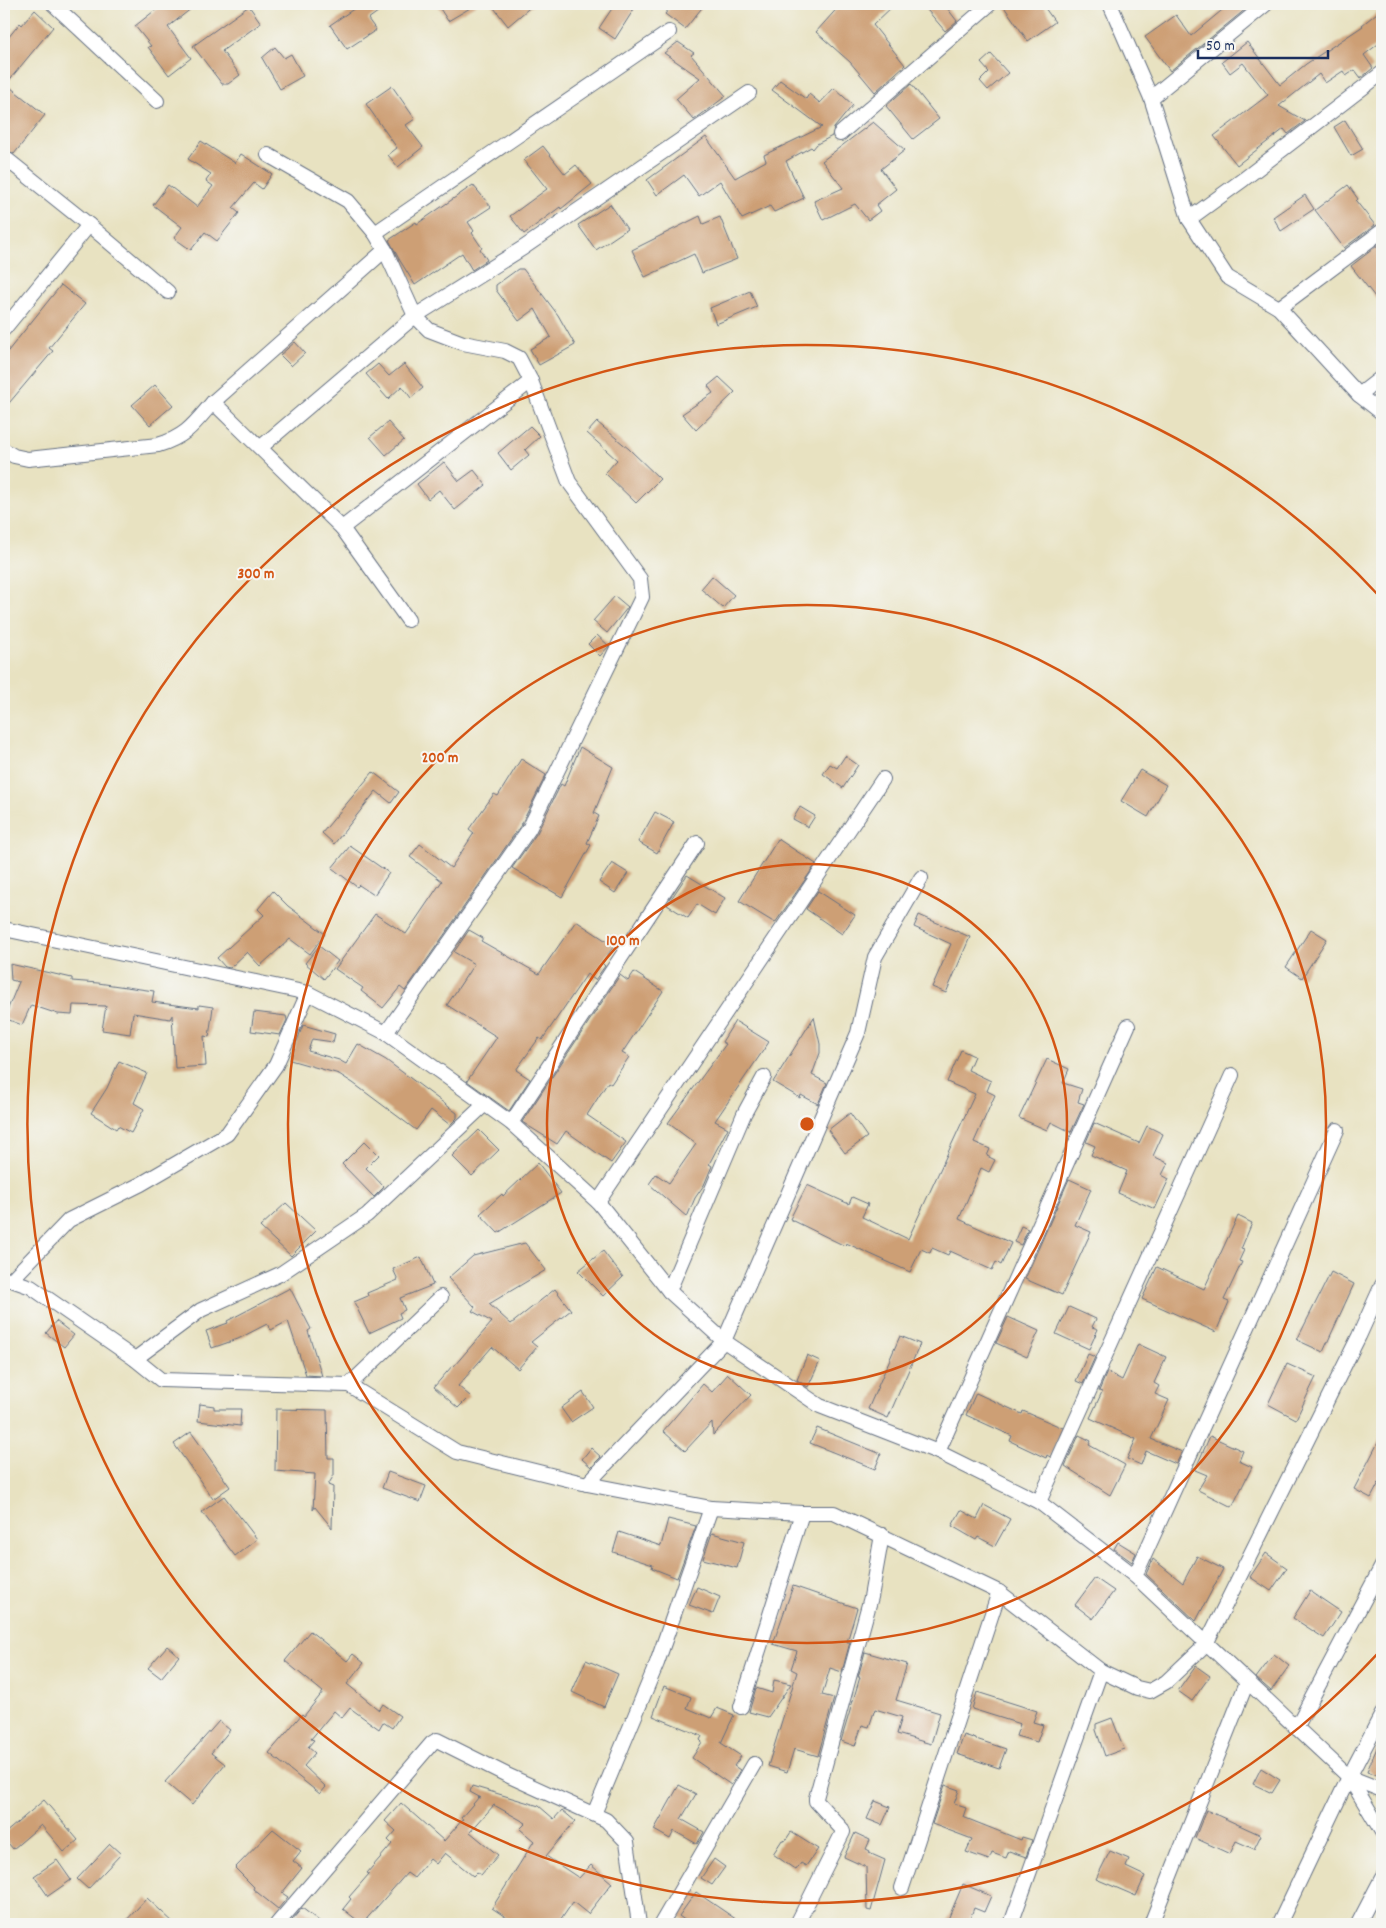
<svg xmlns="http://www.w3.org/2000/svg" width="1386" height="1928" font-family="Dekko,sans-serif">
	<style>
		.building { fill: #cd9f75 }
		.lines { fill: none; stroke-linecap: round; stroke-linejoin: round }
		.minor-casing { stroke: #636e81; stroke-width: 16 }
		.minor { stroke: #fff; stroke-width: 14 }
		.ring { fill: none; stroke: #d45514; stroke-width: 2.5 }
		.centre { fill: #d45514; stroke: #f6f6f2; stroke-width: 2.5 }
		.ring-label { font-size: 15px; text-anchor: middle; font-weight: bold; fill: #d45514; stroke: #f6f6f2; stroke-width: 4; stroke-linejoin: round; paint-order: stroke }
	</style>
	<rect width="100%" height="100%" fill="#f6f6f2"/>
	<filter id="ink" filterUnits="userSpaceOnUse"><feTurbulence type="fractalNoise" baseFrequency=".02" numOctaves="2"/><feDisplacementMap in="SourceGraphic" scale="10" xChannelSelector="R" yChannelSelector="G"/><feConvolveMatrix kernelMatrix="1 2 1 2 8 2 1 2 1" color-interpolation-filters="sRGB"/></filter>
	<filter id="wash" filterUnits="userSpaceOnUse"><feTurbulence type="fractalNoise" baseFrequency=".0096" numOctaves="4" result="noise"/><feDisplacementMap in="SourceGraphic" scale="20" xChannelSelector="R" yChannelSelector="G"/><feGaussianBlur stdDeviation="1.12" result="paint"/><feColorMatrix in="noise" values="0 0 0 0 0 0 0 0 0 0 0 0 0 0 0 0 0 1.4 0 .05"/><feComposite in="paint" operator="in"/></filter>
	<g filter="url(#wash)">
		<rect width="100%" height="100%" fill="#e8e2c1"/>
		<g id="blocks">
			<g class="building">
				<polygon points="163,4 197,4 168,27 191,58 169,75 148,47 151,46 135,26"/>
				<polygon points="361,4 389,4 368,19 376,30 347,49 330,25"/>
				<polygon points="437,4 477,4 448,21"/>
				<polygon points="491,4 534,4 508,26"/>
				<polygon points="615,4 626,4 634,9 615,39 599,28"/>
				<polygon points="673,4 705,4 685,29 665,14"/>
				<polygon points="841,4 895,4 873,25 905,65 875,92 850,62 816,32"/>
				<polygon points="922,4 944,4 957,21 945,31"/>
				<polygon points="1002,4 1042,4 1055,22 1028,41"/>
				<polygon points="1225,4 1252,4 1170,71 1145,37 1176,15 1191,36 1227,6"/>
				<polygon points="249,6 261,23 222,51 240,75 228,84 222,84 193,46"/>
				<polygon points="1382,9 1382,41 1364,55 1373,68 1361,78 1355,70 1346,76 1343,71 1325,83 1319,74 1279,106 1305,121 1288,134 1284,129 1237,165 1214,136 1268,95 1243,63 1230,73 1222,62 1247,42 1280,85 1306,64 1363,26 1362,25"/>
				<polygon points="35,10 53,27 6,84 45,115 14,154 4,148 4,43 20,23 22,25"/>
				<polygon points="678,42 694,53 691,55 726,96 694,120 676,99 700,78 664,53"/>
				<polygon points="275,47 284,58 291,54 303,76 280,89 262,58"/>
				<polygon points="991,54 1008,73 988,90 980,81 989,72 981,63"/>
				<polygon points="780,80 806,99 809,94 820,103 834,88 853,105 834,128 832,136 817,144 813,149 811,147 786,161 804,198 774,212 770,206 742,219 720,181 699,196 684,175 657,195 647,180 706,137 735,178 766,161 764,155 822,127 772,90"/>
				<polygon points="911,84 939,119 913,139 886,106"/>
				<polygon points="392,86 415,119 406,125 423,147 398,167 388,155 397,148 366,104"/>
				<polygon points="1345,120 1363,149 1351,156 1334,127"/>
				<polygon points="873,122 905,150 881,169 896,189 876,205 880,211 868,220 855,204 823,220 814,201 843,188 822,161"/>
				<polygon points="201,141 235,163 241,154 272,174 262,189 254,183 233,208 239,213 217,241 205,232 191,250 174,238 182,227 153,205 168,185 197,207 213,186 206,181 211,174 188,159"/>
				<polygon points="543,146 565,174 576,165 592,184 561,209 560,207 524,234 510,216 547,189 524,160"/>
				<polygon points="473,185 491,207 468,222 474,231 472,233 482,248 480,249 487,260 472,270 462,253 415,285 399,259 389,240 416,222 417,224"/>
				<polygon points="1348,185 1358,199 1356,201 1375,225 1344,248 1315,210"/>
				<polygon points="1305,195 1314,209 1281,231 1273,217"/>
				<polygon points="610,204 627,229 596,250 578,225"/>
				<polygon points="700,216 703,224 720,217 737,259 702,273 694,254 645,277 632,250"/>
				<polygon points="1382,242 1382,306 1351,266"/>
				<polygon points="518,269 523,269 558,315 575,345 539,365 530,349 551,337 535,309 519,321 496,290 496,285"/>
				<polygon points="61,285 85,304 49,348 53,351 4,409 4,356"/>
				<polygon points="750,291 757,307 716,324 710,308"/>
				<polygon points="295,342 305,353 291,366 280,355"/>
				<polygon points="378,364 389,376 404,364 423,388 411,398 402,386 388,399 366,374"/>
				<polygon points="719,377 735,392 696,430 682,414 713,393 708,386"/>
				<polygon points="155,385 173,405 150,425 132,405"/>
				<polygon points="388,422 404,440 386,455 370,437"/>
				<polygon points="597,422 629,449 660,479 636,503 605,473 617,460 587,433"/>
				<polygon points="530,426 540,436 525,450 529,455 511,470 498,453"/>
				<polygon points="444,462 459,481 474,470 486,485 455,510 439,490 428,499 417,484"/>
				<polygon points="712,576 734,595 723,608 701,589"/>
				<polygon points="615,596 628,607 607,633 593,621"/>
				<polygon points="597,635 609,646 600,656 588,644"/>
				<polygon points="580,747 613,767 594,813 599,816 587,843 591,845 562,897 512,868 537,833 561,784 564,786"/>
				<polygon points="845,756 858,765 843,788 823,774 830,764 837,768"/>
				<polygon points="521,759 546,775 521,825 405,991 400,987 383,1008 361,991 363,988 335,969 375,914 406,934 442,881 410,857 420,844 451,868 474,833 469,829 494,794 498,796"/>
				<polygon points="1140,770 1166,785 1148,817 1121,801"/>
				<polygon points="373,772 399,792 391,803 376,791 334,844 322,833"/>
				<polygon points="800,807 815,816 808,827 793,819"/>
				<polygon points="655,812 674,822 657,853 638,842"/>
				<polygon points="778,839 816,864 775,923 739,901"/>
				<polygon points="350,846 389,873 374,895 359,885 357,887 332,868"/>
				<polygon points="612,863 628,873 615,893 599,882"/>
				<polygon points="687,875 725,898 715,915 697,904 688,918 667,905"/>
				<polygon points="273,891 288,906 325,934 310,954 290,939 260,966 247,952 230,968 225,967 217,958 264,915 258,909"/>
				<polygon points="818,891 855,915 842,934 806,909"/>
				<polygon points="919,915 970,937 946,993 932,987 951,944 914,927"/>
				<polygon points="576,921 614,946 602,963 605,966 595,980 587,974 542,1040 539,1038 516,1070 530,1079 509,1111 467,1081 497,1037 447,1005 474,964 454,952 469,930 483,938 481,941 539,974"/>
				<polygon points="1311,929 1327,939 1302,978 1286,967"/>
				<polygon points="319,946 338,961 324,979 305,963"/>
				<polygon points="10,964 72,978 72,981 98,983 154,991 152,1002 199,1008 199,1005 213,1007 209,1037 204,1036 206,1066 175,1068 172,1015 170,1019 133,1013 130,1034 102,1030 106,1006 73,1005 72,1015 58,1014 31,1005 22,1025 4,1018 19,982 11,980"/>
				<polygon points="634,972 663,991 622,1053 629,1057 611,1084 608,1082 587,1115 626,1142 611,1163 566,1131 557,1144 522,1122 620,975 628,981"/>
				<polygon points="254,1012 286,1016 287,1020 280,1035 251,1031"/>
				<polygon points="814,1017 820,1044 820,1053 812,1075 827,1083 818,1104 801,1095 800,1098 773,1082"/>
				<polygon points="735,1021 769,1042 715,1121 728,1128 709,1164 712,1166 704,1185 695,1198 687,1217 649,1184 656,1174 669,1183 696,1144 668,1123 726,1044 722,1042"/>
				<polygon points="303,1025 335,1034 333,1042 312,1039 308,1051 339,1060 346,1064 358,1044 386,1060 457,1113 457,1118 450,1125 431,1110 416,1130 353,1083 339,1074 290,1060"/>
				<polygon points="961,1050 974,1056 968,1070 991,1081 987,1091 995,1095 974,1142 990,1149 987,1156 995,1160 989,1172 981,1168 959,1219 1011,1243 1001,1265 996,1262 992,1270 950,1251 948,1255 932,1248 930,1253 921,1249 910,1272 846,1243 845,1246 790,1219 807,1185 849,1204 852,1197 868,1204 862,1217 908,1239 975,1094 947,1082"/>
				<polygon points="1047,1059 1069,1069 1063,1083 1082,1089 1078,1102 1084,1104 1071,1132 1051,1122 1047,1130 1019,1118"/>
				<polygon points="119,1061 147,1073 134,1103 144,1109 131,1133 118,1126 116,1129 91,1113 107,1088"/>
				<polygon points="850,1113 867,1137 845,1153 828,1130"/>
				<polygon points="1094,1123 1139,1143 1147,1126 1163,1134 1153,1156 1168,1163 1162,1175 1169,1179 1155,1209 1118,1193 1127,1171 1091,1155 1095,1146 1086,1142"/>
				<polygon points="479,1130 499,1150 472,1176 452,1156"/>
				<polygon points="365,1141 379,1155 366,1168 384,1187 374,1197 342,1164"/>
				<polygon points="538,1163 561,1193 498,1233 480,1214 502,1194 503,1196"/>
				<polygon points="1069,1179 1091,1189 1075,1225 1091,1232 1062,1295 1025,1279"/>
				<polygon points="286,1203 316,1231 291,1256 260,1227"/>
				<polygon points="1238,1216 1252,1223 1241,1249 1244,1250 1239,1261 1242,1262 1224,1300 1229,1302 1216,1332 1142,1299 1157,1267 1204,1289"/>
				<polygon points="1021,1226 1028,1229 1021,1245 1014,1242"/>
				<polygon points="525,1243 546,1270 489,1304 511,1324 555,1289 571,1310 531,1342 537,1347 518,1369 492,1347 458,1386 470,1396 458,1408 434,1387 453,1365 454,1366 492,1322 472,1311 475,1307 448,1278 473,1256"/>
				<polygon points="603,1251 623,1277 603,1296 578,1271"/>
				<polygon points="421,1257 433,1285 400,1298 405,1310 399,1313 401,1318 369,1333 354,1302 368,1296 367,1293 398,1280 393,1269"/>
				<polygon points="1331,1272 1354,1284 1323,1352 1297,1340"/>
				<polygon points="290,1288 311,1329 308,1331 322,1376 306,1375 288,1321 271,1330 267,1324 238,1339 212,1348 206,1331 228,1323 227,1321"/>
				<polygon points="1069,1307 1096,1319 1092,1327 1098,1329 1089,1349 1056,1334"/>
				<polygon points="1008,1317 1039,1331 1027,1357 996,1343"/>
				<polygon points="56,1321 74,1335 64,1347 46,1333"/>
				<polygon points="900,1336 920,1344 888,1418 868,1409"/>
				<polygon points="1138,1344 1166,1357 1154,1383 1159,1386 1155,1394 1169,1400 1151,1439 1182,1452 1176,1464 1146,1451 1141,1465 1127,1459 1136,1439 1090,1418 1102,1392 1099,1391 1107,1372 1122,1380"/>
				<polygon points="1088,1354 1095,1357 1083,1384 1076,1381"/>
				<polygon points="807,1355 820,1361 808,1387 797,1380"/>
				<polygon points="1287,1364 1316,1377 1296,1419 1268,1404"/>
				<polygon points="728,1374 751,1395 713,1435 712,1422 685,1451 663,1431 703,1384 712,1392"/>
				<polygon points="583,1392 593,1407 571,1422 561,1408"/>
				<polygon points="976,1393 1022,1414 1023,1411 1063,1428 1050,1457 1047,1455 1046,1458 1010,1441 1012,1436 966,1415"/>
				<polygon points="200,1404 214,1406 214,1409 241,1409 240,1426 198,1421"/>
				<polygon points="276,1409 327,1410 328,1458 334,1458 334,1475 328,1485 333,1487 332,1528 315,1507 313,1510 315,1474 275,1471"/>
				<polygon points="817,1428 881,1454 875,1469 810,1443"/>
				<polygon points="191,1432 230,1487 213,1499 174,1444"/>
				<polygon points="1079,1435 1091,1441 1089,1445 1125,1465 1110,1495 1065,1466"/>
				<polygon points="1382,1435 1382,1477 1371,1498 1354,1489"/>
				<polygon points="1210,1436 1243,1451 1239,1461 1252,1467 1232,1507 1198,1490 1207,1475 1195,1470"/>
				<polygon points="591,1448 601,1457 591,1467 582,1459"/>
				<polygon points="388,1472 426,1486 420,1502 382,1488"/>
				<polygon points="224,1496 257,1539 235,1556 202,1512"/>
				<polygon points="984,1505 1010,1519 995,1546 978,1537 976,1540 952,1526 961,1510 977,1519"/>
				<polygon points="668,1519 696,1526 677,1578 652,1568 653,1565 613,1552 619,1532 661,1546"/>
				<polygon points="712,1533 744,1542 737,1568 703,1559"/>
				<polygon points="1118,1542 1136,1553 1132,1562 1114,1549"/>
				<polygon points="1266,1553 1287,1568 1271,1591 1250,1577"/>
				<polygon points="1197,1556 1223,1569 1196,1621 1146,1574 1153,1559 1183,1583"/>
				<polygon points="1095,1578 1114,1591 1093,1619 1075,1605"/>
				<polygon points="793,1586 857,1608 847,1642 850,1642 842,1672 830,1668 822,1695 834,1698 818,1756 794,1749 787,1772 768,1766 797,1672 791,1669 797,1651 773,1644"/>
				<polygon points="697,1587 720,1597 713,1614 689,1605"/>
				<polygon points="1310,1591 1341,1612 1324,1638 1293,1618"/>
				<polygon points="310,1631 347,1661 353,1654 364,1663 347,1684 379,1710 383,1704 400,1716 392,1728 383,1722 379,1729 350,1708 342,1718 334,1711 311,1739 314,1740 308,1747 315,1753 304,1766 326,1787 320,1794 269,1753 302,1714 304,1716 323,1692 285,1661"/>
				<polygon points="167,1646 179,1656 161,1678 148,1668"/>
				<polygon points="865,1652 907,1664 896,1700 940,1713 931,1744 897,1734 902,1717 875,1709 869,1727 862,1725 855,1746 841,1741 860,1677 858,1677"/>
				<polygon points="1274,1654 1289,1666 1271,1691 1256,1678"/>
				<polygon points="586,1660 618,1674 604,1707 572,1692"/>
				<polygon points="1196,1666 1210,1676 1192,1701 1178,1691"/>
				<polygon points="774,1680 791,1684 768,1717 749,1712 756,1688 772,1693"/>
				<polygon points="664,1686 691,1697 687,1708 711,1718 717,1708 734,1715 721,1743 741,1756 734,1766 740,1770 731,1785 692,1758 702,1742 700,1740 702,1736 653,1716"/>
				<polygon points="977,1692 1037,1711 1033,1722 1043,1725 1037,1742 1016,1736 1020,1724 972,1709"/>
				<polygon points="1112,1718 1124,1749 1105,1756 1096,1730 1096,1724"/>
				<polygon points="219,1721 230,1730 211,1753 225,1764 192,1805 165,1782"/>
				<polygon points="964,1735 1006,1749 999,1768 957,1754"/>
				<polygon points="1382,1736 1382,1777 1367,1771"/>
				<polygon points="1261,1768 1280,1780 1272,1793 1253,1784"/>
				<polygon points="679,1785 696,1794 681,1819 704,1832 697,1844 674,1831 670,1839 654,1830"/>
				<polygon points="945,1785 959,1790 954,1804 966,1808 963,1817 1021,1840 1022,1837 1032,1840 1026,1857 1009,1851 1006,1858 992,1853 989,1860 966,1852 972,1839 932,1824"/>
				<polygon points="472,1786 539,1806 554,1819 562,1810 575,1821 546,1856 579,1878 591,1865 612,1883 588,1914 573,1902 558,1924 516,1924 492,1908 534,1841 520,1829 526,1823 494,1805 470,1832 498,1855 481,1875 477,1872 473,1876 445,1853 436,1864 430,1859 414,1878 407,1873 362,1924 343,1909 351,1899 349,1897 369,1874 367,1873 392,1844 388,1840 396,1831 385,1821 401,1803 444,1841 463,1819 461,1818 479,1797 481,1798 470,1792"/>
				<polygon points="44,1800 78,1840 64,1852 41,1825 13,1849 4,1838 4,1834"/>
				<polygon points="875,1801 890,1807 882,1825 867,1819"/>
				<polygon points="1206,1810 1261,1835 1254,1849 1236,1841 1230,1854 1195,1838"/>
				<polygon points="273,1829 301,1851 293,1861 302,1868 282,1893 288,1897 278,1909 253,1889 254,1887 235,1868"/>
				<polygon points="791,1832 818,1849 806,1866 801,1863 796,1870 773,1854 782,1840 785,1841"/>
				<polygon points="855,1833 870,1840 866,1849 870,1851 869,1853 885,1860 871,1911 867,1910 866,1867 844,1857"/>
				<polygon points="110,1844 121,1854 88,1889 77,1879"/>
				<polygon points="1110,1851 1129,1859 1126,1867 1145,1876 1136,1896 1096,1879"/>
				<polygon points="714,1859 725,1867 712,1885 701,1878"/>
				<polygon points="57,1860 71,1880 48,1896 34,1876"/>
				<polygon points="963,1884 991,1896 984,1912 974,1908 968,1924 946,1924"/>
				<polygon points="696,1892 743,1924 690,1924 679,1916"/>
				<polygon points="147,1898 175,1924 123,1924"/>
				<polygon points="302,1908 323,1924 297,1924 292,1920"/>
			</g>
		</g>
	</g>
	<g filter="url(#ink)">
		<use href="#blocks" fill-opacity="0" stroke="#636e81" stroke-width="1"/>
		<g class="lines">
			<defs>
				<g id="minor">
					<polyline points="53,4 157,101"/>
					<polyline points="1110,4 1151,98 1189,219 1227,277 1279,308 1359,395 1382,413"/>
					<polyline points="1151,98 1266,4"/>
					<polyline points="840,134 990,4"/>
					<polyline points="268,155 348,201 375,233 385,250 415,316 429,330 463,343 505,351 519,358 531,381 569,482 640,579 642,597 529,829 386,1033"/>
					<polyline points="4,157 89,225 168,292"/>
					<polyline points="1189,219 1244,179 1382,73"/>
					<polyline points="375,233 669,32"/>
					<polyline points="1279,308 1382,231"/>
					<polyline points="4,329 89,225"/>
					<polyline points="1359,395 1382,377"/>
					<polyline points="213,402 342,528 408,620"/>
					<polyline points="261,447 415,316 523,248 749,93"/>
					<path d="M4,450L14,456L28,459L158,445C187,436 194,424 213,402L385,250"/>
					<polyline points="342,528 531,381"/>
					<polyline points="4,929 308,993 386,1033 511,1123 598,1202 669,1291 724,1341 820,1406 938,1452 1039,1502 1135,1576 1349,1777 1382,1832"/>
					<polyline points="511,1123 697,843"/>
					<polyline points="598,1202 883,779"/>
					<polyline points="4,1280 11,1280 31,1287 135,1359 161,1380 349,1385 457,1452 587,1484 711,1508 802,1513 834,1513 999,1592 1101,1671 1137,1688 1150,1691 1166,1682 1206,1644 1359,1336 1382,1285"/>
					<polyline points="11,1280 69,1220 141,1184 227,1134 276,1065 308,993"/>
					<polyline points="669,1291 744,1114 764,1077"/>
					<polyline points="135,1359 201,1310 280,1274 367,1215 485,1104"/>
					<polyline points="349,1385 441,1297"/>
					<polyline points="938,1452 1128,1026"/>
					<polyline points="587,1484 724,1341 858,1033 875,957 921,878"/>
					<polyline points="1039,1502 1232,1075"/>
					<polyline points="1135,1576 1337,1130"/>
					<polyline points="741,1707 802,1513"/>
					<polyline points="1296,1728 1382,1566"/>
					<polyline points="1349,1777 1382,1790"/>
					<polyline points="594,1814 657,1663 711,1508"/>
					<polyline points="902,1888 999,1592"/>
					<polyline points="277,1924 432,1743 437,1740 507,1775 606,1820 627,1842 639,1924"/>
					<polyline points="661,1924 754,1764"/>
					<polyline points="797,1924 843,1832 841,1828 816,1801 816,1798 871,1597 882,1535"/>
					<polyline points="1011,1924 1101,1671"/>
					<polyline points="1151,1924 1247,1682"/>
					<polyline points="1279,1924 1349,1777 1382,1714"/>
					<polyline points="1358,1924 1382,1878"/>
				</g>
			</defs>
			<use href="#minor" class="minor-casing"/>
			<use href="#minor" class="minor"/>
		</g>
	</g>
	<g class="ring">
		<circle cx="807" cy="1124" r="260"/>
		<circle cx="807" cy="1124" r="519"/>
		<path d="M1381 1650A779 779 0 1 1 1381 598"/>
	</g>
	<circle cx="807" cy="1124" r="8" class="centre"/>
	<g class="ring-label">
		<text x="256" y="578">300 m</text>
		<text x="440" y="762">200 m</text>
		<text x="623" y="945">100 m</text>
	</g>
	<rect width="1386" height="1928" fill="none" stroke="#f6f6f2" stroke-width="20"/>
	<path d="M1198 50v8h130v-8" fill="none" stroke="#1b2f5e" stroke-width="2.5"/>
	<text x="1206" y="50" font-size="15" fill="#1b2f5e" stroke="#f6f6f2" stroke-width="4" paint-order="stroke">50 m</text>
</svg>
